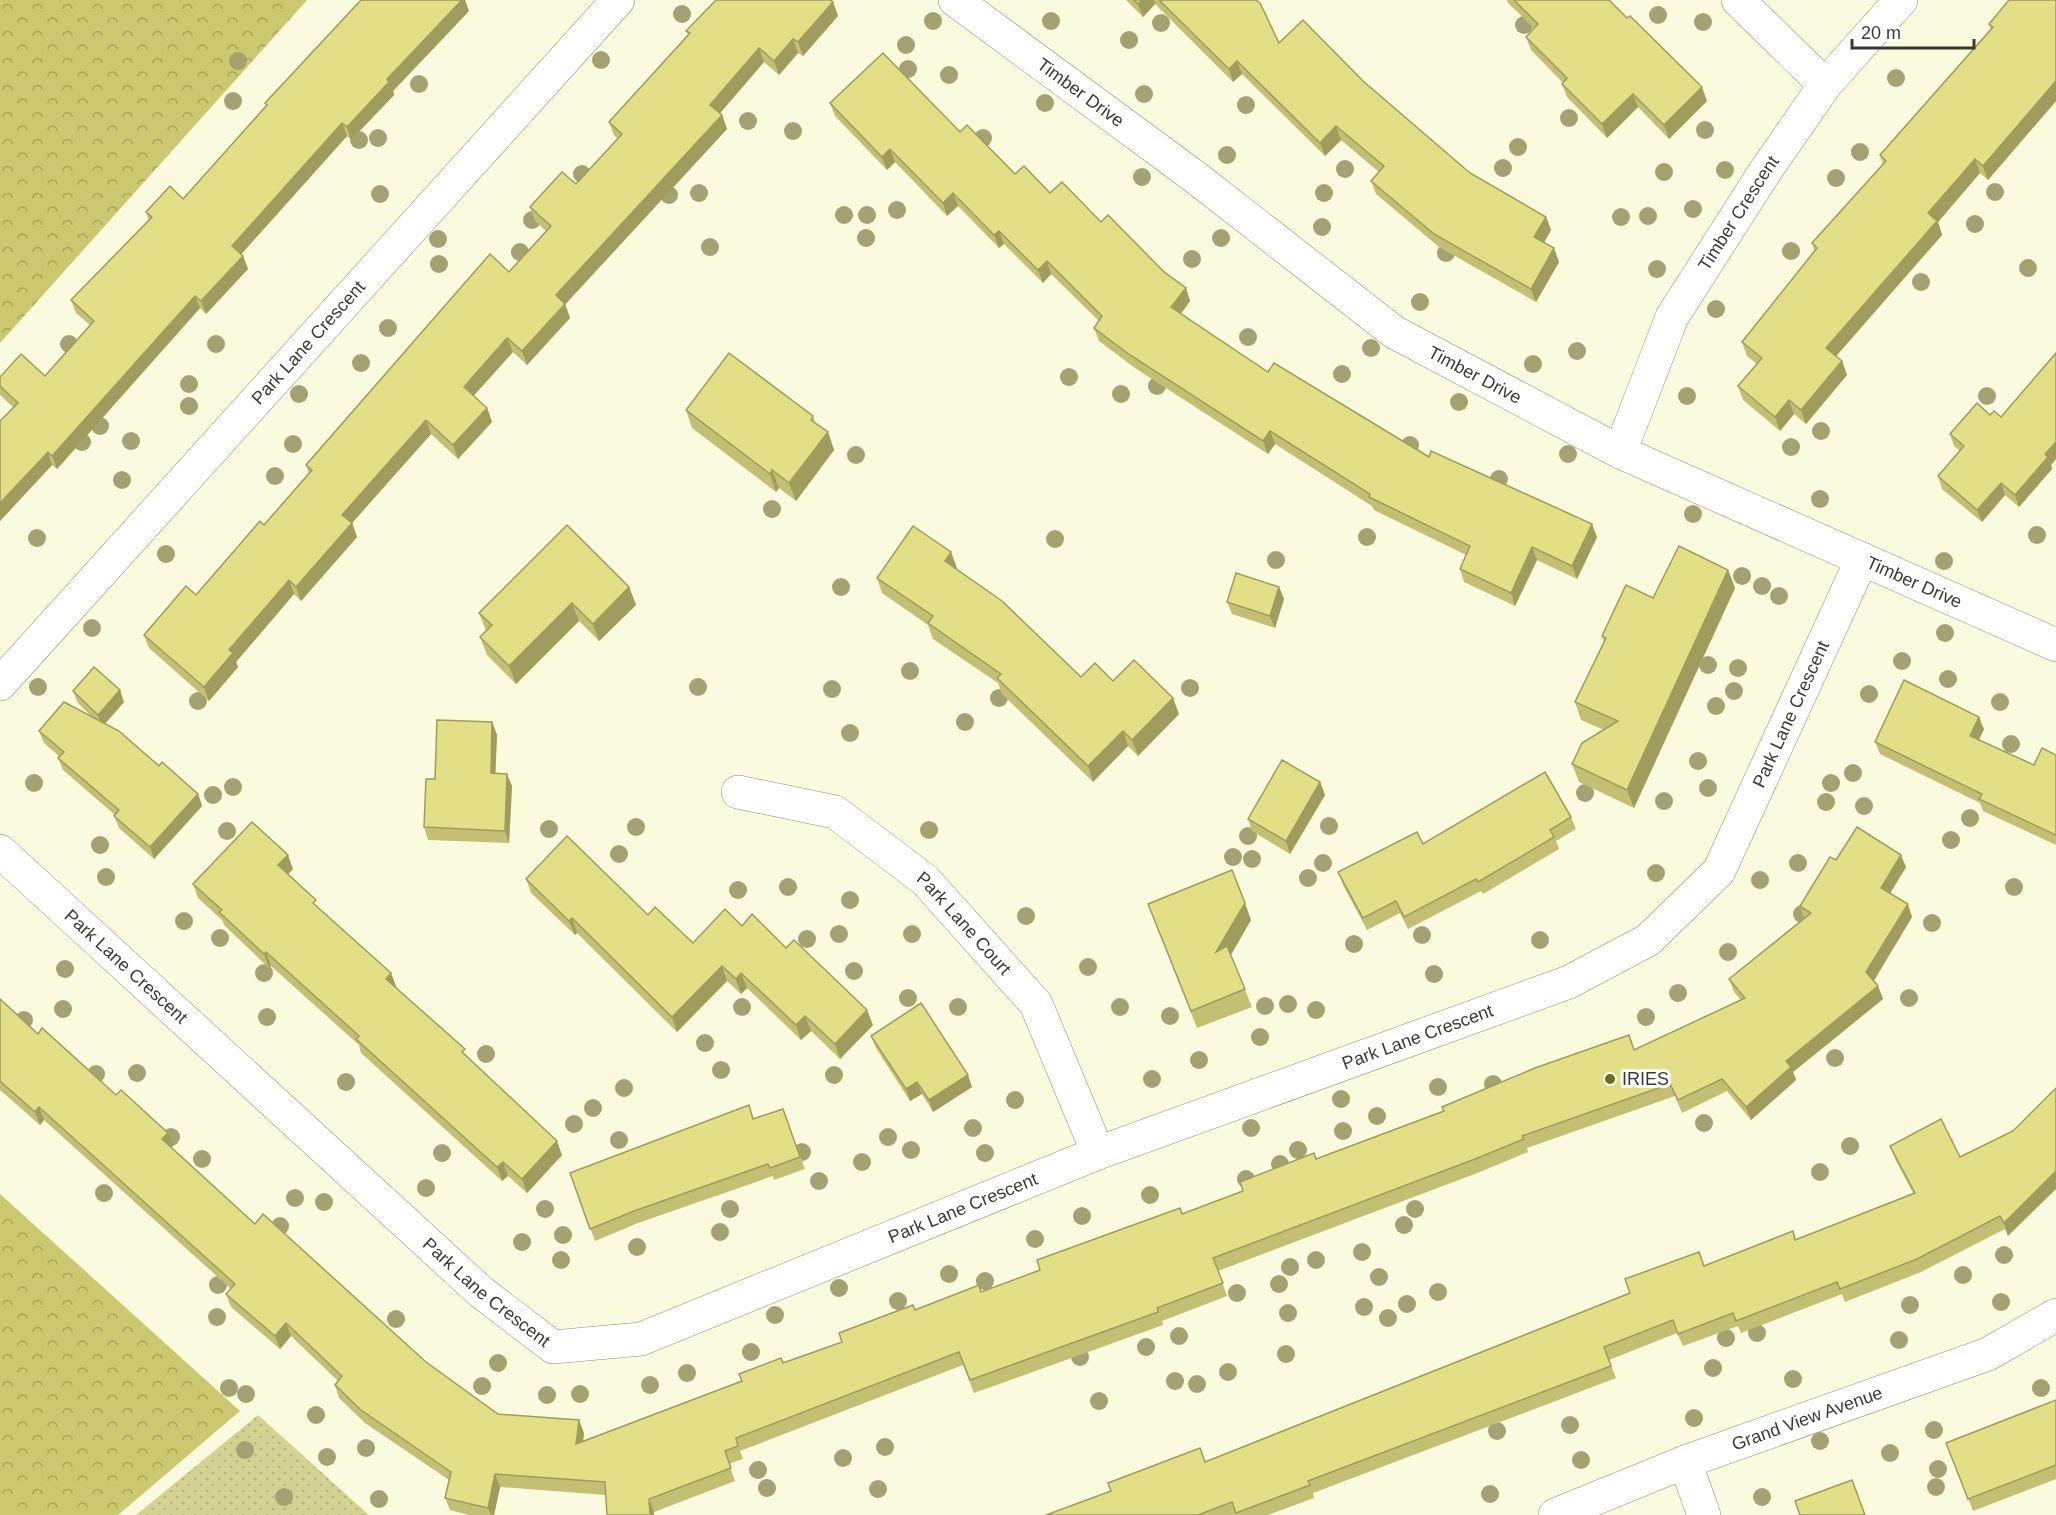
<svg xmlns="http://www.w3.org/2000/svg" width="2056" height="1515" font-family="Arial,sans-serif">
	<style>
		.grass { fill: url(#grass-dots) }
		.forest { fill: url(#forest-crowns) }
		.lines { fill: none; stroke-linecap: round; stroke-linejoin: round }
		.minor-casing { stroke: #908f76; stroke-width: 34 }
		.minor { stroke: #fff; stroke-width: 33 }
		.tree { fill: #a4a272 }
		.wall { fill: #c3c074 }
		.shaded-wall { fill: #9f9c5e }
		.building { fill: #e3df87; stroke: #9f9c5e; stroke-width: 1.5 }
		.poi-dot { fill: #706c09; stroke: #fff; stroke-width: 2 }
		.labels { text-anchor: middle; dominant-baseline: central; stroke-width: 6; stroke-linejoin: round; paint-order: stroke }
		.street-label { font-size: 18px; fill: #3b3b30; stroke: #fff }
		.poi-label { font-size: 18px; fill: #3b3b30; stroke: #fff; text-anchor: start }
	</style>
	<defs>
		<pattern id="grass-dots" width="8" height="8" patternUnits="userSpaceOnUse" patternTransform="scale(1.5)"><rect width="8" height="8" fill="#d4d292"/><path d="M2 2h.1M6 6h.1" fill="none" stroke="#b7b57e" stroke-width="1.8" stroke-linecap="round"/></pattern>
		<pattern id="forest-crowns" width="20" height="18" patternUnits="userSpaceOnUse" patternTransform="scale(1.5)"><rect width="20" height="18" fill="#ccc870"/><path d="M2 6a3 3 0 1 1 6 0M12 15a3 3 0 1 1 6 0" fill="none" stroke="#a7a45c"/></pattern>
	</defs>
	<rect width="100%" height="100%" fill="#fafadf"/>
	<polygon class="grass" points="258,1415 369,1515 136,1515"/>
	<g class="forest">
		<polygon points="0,0 307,0 0,343"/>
		<polygon points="0,1194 240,1411 118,1515 0,1515"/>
	</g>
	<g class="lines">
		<defs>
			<g id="minor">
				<path id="s1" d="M955,0L1195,177L1394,332L1620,452L2056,645"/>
				<polyline points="1738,0 1825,85"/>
				<path id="s2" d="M1620,452L1672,317L1764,173L1825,85L1901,0"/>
				<path id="s3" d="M0,684L618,0"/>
				<path id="s4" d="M738,792L835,812L925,880L1036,1004L1098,1153"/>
				<path id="s5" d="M0,851L481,1292L553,1347L641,1339L1098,1153L1569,982L1648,940L1719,871L1862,559"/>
				<polyline points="1685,1462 1704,1515"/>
				<path id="s6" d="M1555,1515L1685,1462L1988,1354L2056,1315"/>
			</g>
		</defs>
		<use href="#minor" class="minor-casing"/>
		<use href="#minor" class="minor"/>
	</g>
	<g class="tree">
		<circle cx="682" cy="14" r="9"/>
		<circle cx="1658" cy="15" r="9"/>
		<circle cx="933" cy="21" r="9"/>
		<circle cx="1051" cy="21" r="9"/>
		<circle cx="1703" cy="22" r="9"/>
		<circle cx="1161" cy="23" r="9"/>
		<circle cx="1524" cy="25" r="9"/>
		<circle cx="1129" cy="40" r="9"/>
		<circle cx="906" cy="45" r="9"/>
		<circle cx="601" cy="60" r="9"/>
		<circle cx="238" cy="61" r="9"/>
		<circle cx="908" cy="69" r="9"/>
		<circle cx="949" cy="75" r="9"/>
		<circle cx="1896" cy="78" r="9"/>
		<circle cx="419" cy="84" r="9"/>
		<circle cx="1144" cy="94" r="9"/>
		<circle cx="233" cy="101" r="9"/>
		<circle cx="1045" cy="103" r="9"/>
		<circle cx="1246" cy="105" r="9"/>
		<circle cx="1569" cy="118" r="9"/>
		<circle cx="748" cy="121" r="9"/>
		<circle cx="1705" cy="130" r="9"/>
		<circle cx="793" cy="131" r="9"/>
		<circle cx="378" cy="138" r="9"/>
		<circle cx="983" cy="138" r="9"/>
		<circle cx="359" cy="140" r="9"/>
		<circle cx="1518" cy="147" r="9"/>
		<circle cx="1860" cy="152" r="9"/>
		<circle cx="1227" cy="155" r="9"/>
		<circle cx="1503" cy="168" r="9"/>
		<circle cx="1345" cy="169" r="9"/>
		<circle cx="1725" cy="170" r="9"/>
		<circle cx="1664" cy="172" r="9"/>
		<circle cx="582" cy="174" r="9"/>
		<circle cx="1142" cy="177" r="9"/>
		<circle cx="1836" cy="178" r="9"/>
		<circle cx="1995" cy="192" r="9"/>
		<circle cx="699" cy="193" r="9"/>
		<circle cx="1324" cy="193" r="9"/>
		<circle cx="380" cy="194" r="9"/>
		<circle cx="669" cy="195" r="9"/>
		<circle cx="1693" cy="209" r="9"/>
		<circle cx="897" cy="210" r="9"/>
		<circle cx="844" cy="215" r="9"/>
		<circle cx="867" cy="215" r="9"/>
		<circle cx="1648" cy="216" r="9"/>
		<circle cx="1621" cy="217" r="9"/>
		<circle cx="532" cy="220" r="9"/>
		<circle cx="1975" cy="224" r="9"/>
		<circle cx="1322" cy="227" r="9"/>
		<circle cx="866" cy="238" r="9"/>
		<circle cx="1221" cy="238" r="9"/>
		<circle cx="438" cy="239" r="9"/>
		<circle cx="710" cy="247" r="9"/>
		<circle cx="1791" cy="251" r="9"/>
		<circle cx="520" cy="252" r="9"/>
		<circle cx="1446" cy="253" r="9"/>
		<circle cx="1192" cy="259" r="9"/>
		<circle cx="439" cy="264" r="9"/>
		<circle cx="2028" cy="268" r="9"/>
		<circle cx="1657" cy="269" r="9"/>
		<circle cx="1921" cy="282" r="9"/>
		<circle cx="1420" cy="302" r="9"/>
		<circle cx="1716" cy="309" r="9"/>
		<circle cx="388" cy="328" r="9"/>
		<circle cx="1248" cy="337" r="9"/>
		<circle cx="69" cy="344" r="9"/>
		<circle cx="216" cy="344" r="9"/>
		<circle cx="1371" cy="348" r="9"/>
		<circle cx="1577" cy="351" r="9"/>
		<circle cx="361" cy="363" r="9"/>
		<circle cx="1533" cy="364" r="9"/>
		<circle cx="1342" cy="374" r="9"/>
		<circle cx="1069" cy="377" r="9"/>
		<circle cx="189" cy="384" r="9"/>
		<circle cx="1157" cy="386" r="9"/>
		<circle cx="299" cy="394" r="9"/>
		<circle cx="1121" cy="394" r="9"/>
		<circle cx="1687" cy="396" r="9"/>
		<circle cx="1987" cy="396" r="9"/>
		<circle cx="1459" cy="402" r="9"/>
		<circle cx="189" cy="406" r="9"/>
		<circle cx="100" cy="426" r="9"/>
		<circle cx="1821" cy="431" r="9"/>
		<circle cx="131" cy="441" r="9"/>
		<circle cx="82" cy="442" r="9"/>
		<circle cx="293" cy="444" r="9"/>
		<circle cx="1410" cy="445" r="9"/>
		<circle cx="1791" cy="447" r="9"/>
		<circle cx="1568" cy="454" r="9"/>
		<circle cx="856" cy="455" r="9"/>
		<circle cx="275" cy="476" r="9"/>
		<circle cx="1499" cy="479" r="9"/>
		<circle cx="122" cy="480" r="9"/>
		<circle cx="1820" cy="499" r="9"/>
		<circle cx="772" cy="509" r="9"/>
		<circle cx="1693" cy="514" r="9"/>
		<circle cx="2037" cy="535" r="9"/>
		<circle cx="1367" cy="537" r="9"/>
		<circle cx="37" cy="538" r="9"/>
		<circle cx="1055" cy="539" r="9"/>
		<circle cx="166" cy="554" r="9"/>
		<circle cx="1276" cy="560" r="9"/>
		<circle cx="1944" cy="561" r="9"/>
		<circle cx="1742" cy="576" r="9"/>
		<circle cx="1762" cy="586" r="9"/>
		<circle cx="841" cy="587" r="9"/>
		<circle cx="1779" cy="596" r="9"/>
		<circle cx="92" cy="628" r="9"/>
		<circle cx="1945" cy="633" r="9"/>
		<circle cx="1902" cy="661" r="9"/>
		<circle cx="1708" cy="665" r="9"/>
		<circle cx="1738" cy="668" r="9"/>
		<circle cx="910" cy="671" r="9"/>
		<circle cx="1948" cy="679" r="9"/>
		<circle cx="38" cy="687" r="9"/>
		<circle cx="698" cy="687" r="9"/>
		<circle cx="1190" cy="688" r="9"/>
		<circle cx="832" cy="689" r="9"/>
		<circle cx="1734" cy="691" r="9"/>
		<circle cx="1869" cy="694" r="9"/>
		<circle cx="999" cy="698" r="9"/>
		<circle cx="198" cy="701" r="9"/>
		<circle cx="2000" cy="702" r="9"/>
		<circle cx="1716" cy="706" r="9"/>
		<circle cx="965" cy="722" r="9"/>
		<circle cx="850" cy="733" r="9"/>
		<circle cx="2011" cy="744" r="9"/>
		<circle cx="1698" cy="761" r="9"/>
		<circle cx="1853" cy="773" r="9"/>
		<circle cx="34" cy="783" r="9"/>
		<circle cx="1831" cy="783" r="9"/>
		<circle cx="233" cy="787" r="9"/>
		<circle cx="1708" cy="788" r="9"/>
		<circle cx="1585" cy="793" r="9"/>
		<circle cx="213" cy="795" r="9"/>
		<circle cx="1664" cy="801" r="9"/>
		<circle cx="1826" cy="802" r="9"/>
		<circle cx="1864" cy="806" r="9"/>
		<circle cx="1970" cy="818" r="9"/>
		<circle cx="1329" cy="826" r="9"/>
		<circle cx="636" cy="827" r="9"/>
		<circle cx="549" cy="829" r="9"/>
		<circle cx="929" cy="830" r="9"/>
		<circle cx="227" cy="831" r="9"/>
		<circle cx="1248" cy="836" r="9"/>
		<circle cx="1951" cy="840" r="9"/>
		<circle cx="100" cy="845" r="9"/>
		<circle cx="619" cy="854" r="9"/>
		<circle cx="1233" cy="857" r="9"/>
		<circle cx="1252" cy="859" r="9"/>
		<circle cx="1323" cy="863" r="9"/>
		<circle cx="1798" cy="863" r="9"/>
		<circle cx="1656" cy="873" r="9"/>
		<circle cx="106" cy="877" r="9"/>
		<circle cx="1308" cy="878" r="9"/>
		<circle cx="1760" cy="880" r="9"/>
		<circle cx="788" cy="887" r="9"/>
		<circle cx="2014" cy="887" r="9"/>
		<circle cx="738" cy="890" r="9"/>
		<circle cx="850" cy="900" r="9"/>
		<circle cx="1802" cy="914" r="9"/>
		<circle cx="1026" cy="916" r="9"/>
		<circle cx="184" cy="921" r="9"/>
		<circle cx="1932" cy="923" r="9"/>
		<circle cx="839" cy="934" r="9"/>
		<circle cx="912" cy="934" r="9"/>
		<circle cx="1422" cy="935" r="9"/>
		<circle cx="220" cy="938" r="9"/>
		<circle cx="807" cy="939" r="9"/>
		<circle cx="1540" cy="940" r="9"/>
		<circle cx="1354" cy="944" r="9"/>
		<circle cx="1728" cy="952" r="9"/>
		<circle cx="1088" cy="967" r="9"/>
		<circle cx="65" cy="969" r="9"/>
		<circle cx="854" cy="971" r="9"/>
		<circle cx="264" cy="973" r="9"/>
		<circle cx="1434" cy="974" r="9"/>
		<circle cx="1678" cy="993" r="9"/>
		<circle cx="908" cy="998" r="9"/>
		<circle cx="1909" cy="998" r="9"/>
		<circle cx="1288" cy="1004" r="9"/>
		<circle cx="1265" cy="1006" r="9"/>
		<circle cx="742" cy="1007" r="9"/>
		<circle cx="958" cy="1007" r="9"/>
		<circle cx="1120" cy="1007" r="9"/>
		<circle cx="63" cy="1009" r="9"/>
		<circle cx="1316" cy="1010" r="9"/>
		<circle cx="1170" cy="1016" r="9"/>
		<circle cx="267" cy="1017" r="9"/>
		<circle cx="1646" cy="1017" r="9"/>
		<circle cx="24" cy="1020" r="9"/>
		<circle cx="1260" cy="1037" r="9"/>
		<circle cx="705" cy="1043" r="9"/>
		<circle cx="486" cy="1054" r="9"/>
		<circle cx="1835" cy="1058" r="9"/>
		<circle cx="1199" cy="1060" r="9"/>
		<circle cx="721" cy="1070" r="9"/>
		<circle cx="137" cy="1073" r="9"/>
		<circle cx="96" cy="1074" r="9"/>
		<circle cx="834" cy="1075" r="9"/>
		<circle cx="1152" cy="1079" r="9"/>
		<circle cx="346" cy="1082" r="9"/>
		<circle cx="1493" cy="1084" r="9"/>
		<circle cx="1438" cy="1087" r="9"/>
		<circle cx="624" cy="1088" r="9"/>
		<circle cx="1341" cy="1099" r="9"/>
		<circle cx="1015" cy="1100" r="9"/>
		<circle cx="593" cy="1108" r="9"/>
		<circle cx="1377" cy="1116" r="9"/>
		<circle cx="1704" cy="1123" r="9"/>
		<circle cx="574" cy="1124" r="9"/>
		<circle cx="973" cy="1128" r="9"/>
		<circle cx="1251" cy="1128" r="9"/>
		<circle cx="1343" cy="1131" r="9"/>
		<circle cx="171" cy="1137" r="9"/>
		<circle cx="888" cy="1137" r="9"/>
		<circle cx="619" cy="1140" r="9"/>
		<circle cx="1850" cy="1146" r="9"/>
		<circle cx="911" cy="1150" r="9"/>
		<circle cx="1298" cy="1150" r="9"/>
		<circle cx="802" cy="1152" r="9"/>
		<circle cx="442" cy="1153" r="9"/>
		<circle cx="985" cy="1153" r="9"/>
		<circle cx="202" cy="1159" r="9"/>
		<circle cx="862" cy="1162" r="9"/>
		<circle cx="1280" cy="1164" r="9"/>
		<circle cx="1820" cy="1172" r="9"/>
		<circle cx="1246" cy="1179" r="9"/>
		<circle cx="819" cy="1181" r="9"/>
		<circle cx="426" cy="1188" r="9"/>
		<circle cx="104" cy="1193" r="9"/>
		<circle cx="1150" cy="1195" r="9"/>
		<circle cx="295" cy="1198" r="9"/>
		<circle cx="324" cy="1202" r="9"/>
		<circle cx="545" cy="1209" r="9"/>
		<circle cx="730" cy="1209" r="9"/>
		<circle cx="1415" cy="1209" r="9"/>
		<circle cx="1082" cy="1216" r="9"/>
		<circle cx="1404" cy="1225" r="9"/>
		<circle cx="280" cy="1226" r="9"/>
		<circle cx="720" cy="1232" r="9"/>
		<circle cx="563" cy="1235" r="9"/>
		<circle cx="1035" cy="1239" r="9"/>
		<circle cx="522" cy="1242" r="9"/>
		<circle cx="637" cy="1247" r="9"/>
		<circle cx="1362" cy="1252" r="9"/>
		<circle cx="2004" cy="1255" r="9"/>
		<circle cx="561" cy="1260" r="9"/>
		<circle cx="1316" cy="1260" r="9"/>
		<circle cx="1290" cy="1267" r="9"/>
		<circle cx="949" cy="1274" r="9"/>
		<circle cx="1963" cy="1275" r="9"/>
		<circle cx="1379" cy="1277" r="9"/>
		<circle cx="985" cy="1281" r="9"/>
		<circle cx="1279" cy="1284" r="9"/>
		<circle cx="218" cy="1285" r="9"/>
		<circle cx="839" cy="1288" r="9"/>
		<circle cx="1438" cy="1292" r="9"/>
		<circle cx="1237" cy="1293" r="9"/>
		<circle cx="898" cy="1301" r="9"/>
		<circle cx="2001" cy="1302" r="9"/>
		<circle cx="1407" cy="1304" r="9"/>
		<circle cx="1910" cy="1305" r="9"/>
		<circle cx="1364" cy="1307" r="9"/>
		<circle cx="1288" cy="1313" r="9"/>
		<circle cx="775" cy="1315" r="9"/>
		<circle cx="217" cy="1317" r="9"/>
		<circle cx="1388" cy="1318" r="9"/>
		<circle cx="396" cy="1319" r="9"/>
		<circle cx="1757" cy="1333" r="9"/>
		<circle cx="1179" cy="1336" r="9"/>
		<circle cx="1726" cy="1338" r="9"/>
		<circle cx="1899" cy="1340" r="9"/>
		<circle cx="1146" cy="1347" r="9"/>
		<circle cx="751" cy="1352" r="9"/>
		<circle cx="1286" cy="1354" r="9"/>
		<circle cx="1080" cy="1357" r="9"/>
		<circle cx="498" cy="1363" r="9"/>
		<circle cx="1713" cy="1368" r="9"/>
		<circle cx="1228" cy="1372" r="9"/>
		<circle cx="687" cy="1373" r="9"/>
		<circle cx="1793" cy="1379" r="9"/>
		<circle cx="1175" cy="1381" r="9"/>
		<circle cx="1197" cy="1384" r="9"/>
		<circle cx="650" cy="1385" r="9"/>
		<circle cx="482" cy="1386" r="9"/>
		<circle cx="229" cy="1388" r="9"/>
		<circle cx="2041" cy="1388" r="9"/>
		<circle cx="246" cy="1394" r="9"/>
		<circle cx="580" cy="1394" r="9"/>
		<circle cx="547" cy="1395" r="9"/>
		<circle cx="1099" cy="1401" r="9"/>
		<circle cx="316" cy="1415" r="9"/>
		<circle cx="1694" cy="1418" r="9"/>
		<circle cx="1570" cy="1425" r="9"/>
		<circle cx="1934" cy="1430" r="9"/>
		<circle cx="1497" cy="1431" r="9"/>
		<circle cx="1820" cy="1441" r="9"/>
		<circle cx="885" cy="1447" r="9"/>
		<circle cx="366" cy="1448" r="9"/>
		<circle cx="245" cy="1450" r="9"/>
		<circle cx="1890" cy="1453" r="9"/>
		<circle cx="327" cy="1457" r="9"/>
		<circle cx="843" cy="1458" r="9"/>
		<circle cx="1581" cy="1460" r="9"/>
		<circle cx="1938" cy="1469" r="9"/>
		<circle cx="758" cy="1470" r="9"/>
		<circle cx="1936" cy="1487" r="9"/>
		<circle cx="767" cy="1488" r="9"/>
		<circle cx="878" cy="1489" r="9"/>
		<circle cx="1490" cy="1494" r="9"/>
		<circle cx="284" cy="1497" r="9"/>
		<circle cx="1762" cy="1497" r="9"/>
		<circle cx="379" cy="1499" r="9"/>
	</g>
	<g class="wall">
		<polygon points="1126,0 1256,0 1279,43 1363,81 1470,173 1546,217 1551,230 1544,243 1559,262 1536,302 1439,247 1376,194 1371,181 1379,172 1341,140 1325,156 1242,74 1233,82 1155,4 1143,17"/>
		<polygon points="1507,0 1609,0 1707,101 1669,139 1638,107 1607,138 1567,97 1562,84 1563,83 1531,50 1526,37 1534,28 1508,3"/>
		<polygon points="2056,0 2056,101 1988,180 1980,173 1938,222 1942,235 1836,356 1842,361 1847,375 1806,424 1794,414 1780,431 1743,400 1738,386 1757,364 1747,356 1742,342 1815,252 1812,243 1883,164 1880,155 1991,30 1989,24"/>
		<polygon points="833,2 838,16 803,56 798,53 779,75 764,62 720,113 722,115 727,129 565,304 570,318 527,365 513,352 473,396 487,408 492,422 458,459 431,434 352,523 357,537 301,601 294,594 236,662 238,667 209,701 149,648 144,635 196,595 264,525 309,474 306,465 509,272 546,231 535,221 530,207 576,184 618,139 614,135 609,122 688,35 686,31"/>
		<polygon points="469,11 393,91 394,95 351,140 347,136 241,254 243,256 248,269 206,314 200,308 57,469 52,465 0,521 0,421 13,407 0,395 0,377 45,376 90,325 76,313 71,300 149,221 146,212 183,199 266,106 265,103"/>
		<polygon points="830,103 960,132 1015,174 1101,222 1186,288 1190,301 1181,314 1268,372 1429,457 1597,537 1577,579 1537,560 1515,606 1464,582 1460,569 1466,555 1374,510 1372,506 1275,444 1268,454 1135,368 1099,341 1094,328 1099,321 1051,274 1043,283 1004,244 999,248 958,206 947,216 895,162 887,170 835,116"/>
		<polygon points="2056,353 2056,459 2051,465 2052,469 2019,507 2005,495 1982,522 1942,489 1938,476 1960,451 1954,446 1950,434 1990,415 2001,417"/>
		<polygon points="686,410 813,416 816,424 828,432 834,450 796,501 779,488 776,492 692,428"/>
		<polygon points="957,568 956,569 1081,677 1113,681 1179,714 1138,756 1128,746 1093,782 1002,694 998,683 933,639 928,625 882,593 877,578"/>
		<polygon points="1728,570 1735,588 1634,808 1579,782 1572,764 1604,730 1581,720 1575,702 1604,642 1602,636 1653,598"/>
		<polygon points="629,587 636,605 599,641 579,621 516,684 487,655 480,637 486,631 479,613"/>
		<polygon points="1279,587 1284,599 1275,628 1232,614 1227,602"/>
		<polygon points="73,691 124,702 105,724 159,766 198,794 202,806 154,859 119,828 114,816 115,815 63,770 58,758 60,757 44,743 39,731 91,716 78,703"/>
		<polygon points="492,722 497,735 495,773 512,786 509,843 428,840 424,827 435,779"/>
		<polygon points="1984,729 1979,739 2034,765 2056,755 2056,845 1983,811 1980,803 1880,754 1875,742"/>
		<polygon points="1320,782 1325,795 1290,854 1252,831 1248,819"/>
		<polygon points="1571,817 1576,829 1556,841 1559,849 1483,894 1481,891 1408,929 1400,913 1367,930 1343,885 1338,872 1423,844"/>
		<polygon points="1836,860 1906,867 1890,893 1912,917 1874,981 1878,986 1883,999 1793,1072 1796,1080 1751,1120 1727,1091 1682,1113 1675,1096 1527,1148 1528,1152 1480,1172 1218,1271 1227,1296 1162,1321 1163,1325 974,1393 963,1365 740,1451 743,1459 729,1464 735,1481 654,1512 606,1495 500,1487 494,1515 469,1515 450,1510 445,1498 449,1480 365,1423 339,1398 335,1385 338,1381 291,1336 280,1349 231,1307 226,1294 231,1289 44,1120 40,1125 0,1090 0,999 38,1034 173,1146 171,1148 255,1224 426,1362 498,1414 584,1433 583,1442 742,1381 783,1363 842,1342 915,1310 981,1292 1040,1270 1243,1191 1316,1159 1634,1050 1741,1000 1734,992 1729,979 1804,918 1800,906"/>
		<polygon points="293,869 288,874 318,908 396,986 396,987 468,1057 562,1155 527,1193 508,1176 502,1181 361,1053 359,1045 271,966 269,968 225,926 222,920 198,898 193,884"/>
		<polygon points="526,879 648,915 693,943 742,926 786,948 873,1025 840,1059 811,1031 801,1040 747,988 741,994 727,981 677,1032 577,933 575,935 531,893"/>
		<polygon points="1148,904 1251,920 1231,955 1252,1007 1197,1028"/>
		<polygon points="871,1036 972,1087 933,1112 922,1094 910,1101 876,1048"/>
		<polygon points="783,1109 805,1169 774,1180 773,1176 638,1223 595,1241 570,1173 754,1119"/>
		<polygon points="2013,1131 2008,1236 2005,1229 1921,1272 1845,1302 1842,1294 1741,1333 1738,1326 1683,1346 1677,1333 1609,1360 1616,1378 1313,1493 1314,1498 1268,1515 1046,1515 1205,1462 1793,1231 1796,1240 1913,1193 1895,1159 1890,1146 1960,1157"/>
		<polygon points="2056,1400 2056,1479 1973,1511 1951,1455"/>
	</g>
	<g class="shaded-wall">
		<polygon points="462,0 465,0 469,11 393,91 394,95 351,140 347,127 387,79"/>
		<polygon points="1142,0 1154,0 1155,4 1143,17 1138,4"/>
		<polygon points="833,2 838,16 803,56 798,42"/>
		<polygon points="793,39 798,53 779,75 774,61"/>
		<polygon points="759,48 764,62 715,119 710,105"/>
		<polygon points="1237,61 1242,74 1233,82 1229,69"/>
		<polygon points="2056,81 2056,101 1988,180 1983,166"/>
		<polygon points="1702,87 1707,101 1669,139 1664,125"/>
		<polygon points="1633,94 1638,107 1607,138 1602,124"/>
		<polygon points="722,115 727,129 561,309 556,295"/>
		<polygon points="342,123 347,136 237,259 232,246"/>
		<polygon points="1336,126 1341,140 1325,156 1320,143"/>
		<polygon points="890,149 895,162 887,170 882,157"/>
		<polygon points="1975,159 1980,173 1938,222 1942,235 1831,362 1826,348 1928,213"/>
		<polygon points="953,193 958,206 947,216 943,203"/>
		<polygon points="1546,217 1551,230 1539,251 1534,237"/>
		<polygon points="999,231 1004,244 999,248 994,235"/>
		<polygon points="1554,248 1559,262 1536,302 1531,289"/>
		<polygon points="243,256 248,269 206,314 201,301"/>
		<polygon points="1047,261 1051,274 1043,283 1038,270"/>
		<polygon points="1186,288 1190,301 1176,320 1171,307"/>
		<polygon points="195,296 200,308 57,469 52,456"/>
		<polygon points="565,304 570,318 527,365 522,351"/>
		<polygon points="507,338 513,352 469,401 464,387"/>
		<polygon points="1842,361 1847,375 1806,424 1801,410"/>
		<polygon points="1789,400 1794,414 1780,431 1775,417"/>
		<polygon points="487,408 492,422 458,459 453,445"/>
		<polygon points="426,420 431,434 352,523 357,537 301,601 296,587 342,515"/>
		<polygon points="1270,431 1275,444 1268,454 1263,441"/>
		<polygon points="828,432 834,450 796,501 789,483"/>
		<polygon points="2056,442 2056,459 2051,465 2052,469 2019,507 2015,495 2045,454"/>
		<polygon points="48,452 52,465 0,521 0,503"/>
		<polygon points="772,470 779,488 776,492 770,474"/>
		<polygon points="2001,483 2005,495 1982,522 1977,510"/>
		<polygon points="1592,524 1597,537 1577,579 1572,566"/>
		<polygon points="1532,547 1537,560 1515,606 1511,593"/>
		<polygon points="951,552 957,568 951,576 945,561"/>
		<polygon points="1728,570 1735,588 1634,808 1627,790"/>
		<polygon points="289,580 294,594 236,662 238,667 209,701 204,687 229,650"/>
		<polygon points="629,587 636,605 599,641 593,624"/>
		<polygon points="1279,587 1284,599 1275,628 1270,616"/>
		<polygon points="572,603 579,621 516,684 509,666"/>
		<polygon points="120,690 124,702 102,727 98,715"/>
		<polygon points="1173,698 1179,714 1138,756 1132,740"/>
		<polygon points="1979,717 1984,729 1975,748 1970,736"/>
		<polygon points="492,722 497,735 495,785 491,773"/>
		<polygon points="1123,731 1128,746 1093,782 1088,766"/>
		<polygon points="507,774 512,786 509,843 505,831"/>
		<polygon points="1320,782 1325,795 1290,854 1286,841"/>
		<polygon points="198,794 202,806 154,859 150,847"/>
		<polygon points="288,855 293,869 283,879 278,865"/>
		<polygon points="1901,855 1906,867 1886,900 1881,888"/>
		<polygon points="1245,903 1251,920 1222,970 1216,952"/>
		<polygon points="1908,904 1912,917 1871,985 1866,972"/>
		<polygon points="572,918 577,933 575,935 569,921"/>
		<polygon points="266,952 271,966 269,968 264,954"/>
		<polygon points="722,966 727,981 677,1032 672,1017"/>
		<polygon points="391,973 396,986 391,992 386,979"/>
		<polygon points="741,973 747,988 741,994 736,979"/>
		<polygon points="1878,986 1883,999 1793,1072 1796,1080 1751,1120 1746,1107 1786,1061"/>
		<polygon points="867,1010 873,1025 840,1059 835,1044"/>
		<polygon points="805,1016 811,1031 801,1040 796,1025"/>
		<polygon points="968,1075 972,1087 933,1112 929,1100"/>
		<polygon points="917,1082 922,1094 910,1101 906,1089"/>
		<polygon points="39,1107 44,1120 40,1125 35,1112"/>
		<polygon points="168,1133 173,1146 167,1152 162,1139"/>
		<polygon points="557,1141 562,1155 527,1193 522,1179"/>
		<polygon points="503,1162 508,1176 502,1181 497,1167"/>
		<polygon points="2056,1171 2056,1189 2008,1236 2004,1223"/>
		<polygon points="286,1323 291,1336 280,1349 275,1336"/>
		<polygon points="579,1420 584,1433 581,1457 576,1444"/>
		<polygon points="495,1474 500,1487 494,1515 491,1515 488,1508"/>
		<polygon points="649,1499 654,1512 654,1515 650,1515"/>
	</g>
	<g class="building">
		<polygon points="361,0 462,0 387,79 389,82 347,127 342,123 232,246 243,256 201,301 195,296 52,456 48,452 0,503 0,421 18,403 0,386 0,377 21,354 45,376 94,321 71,300 152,217 146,212 170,186 183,199 267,105 265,103"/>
		<polygon points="716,0 830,0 833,2 798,42 793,39 774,61 759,48 710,105 722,115 556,295 565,304 522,351 507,338 464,387 487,408 453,445 426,420 342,515 352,523 296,587 289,580 229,650 233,653 204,687 144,635 186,586 196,595 260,521 264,525 312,470 306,465 490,254 509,272 551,226 530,207 562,172 576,184 622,134 609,122 690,33 686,31"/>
		<polygon points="1134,0 1142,0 1138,4"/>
		<polygon points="1159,0 1256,0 1260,3 1279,43 1303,20 1363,81 1470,173 1546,217 1534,237 1554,248 1531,289 1434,234 1371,181 1384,166 1336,126 1320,143 1237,61 1229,69"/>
		<polygon points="1514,0 1609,0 1627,18 1630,16 1702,87 1664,125 1633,94 1602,124 1562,84 1567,78 1526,37 1538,24"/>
		<polygon points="2009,0 2056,0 2056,81 1983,166 1975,159 1928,213 1937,221 1826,348 1842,361 1801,410 1789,400 1775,417 1738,386 1762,358 1742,342 1817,248 1812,243 1886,161 1880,155 1993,27 1989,24"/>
		<polygon points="883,53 960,132 967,125 1015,174 1024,166 1050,193 1062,182 1101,222 1108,215 1164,272 1186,288 1171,307 1268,372 1274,363 1429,457 1431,451 1592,524 1572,566 1532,547 1511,593 1460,569 1470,546 1369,497 1370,494 1270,431 1263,441 1130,355 1094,328 1102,316 1047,261 1038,270 999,231 994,235 953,193 943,203 890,149 882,157 830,103"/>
		<polygon points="729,353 813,416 811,420 828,432 789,483 772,470 770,474 686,410"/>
		<polygon points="2056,353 2056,442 2045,454 2048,457 2015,495 2001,483 1977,510 1938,476 1964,446 1950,434 1977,403 1990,415 1994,411 2001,417"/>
		<polygon points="567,525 629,587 593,624 572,603 509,666 480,637 492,625 479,613"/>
		<polygon points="913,526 951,552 945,561 1002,601 1081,677 1095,663 1113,681 1134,660 1173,698 1132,740 1123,731 1088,766 997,678 1001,674 928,623 933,616 877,578"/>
		<polygon points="1679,546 1728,570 1627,790 1572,764 1582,743 1618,721 1575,702 1606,638 1602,636 1626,585 1653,598"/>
		<polygon points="1236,573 1279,587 1270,616 1227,602"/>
		<polygon points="94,667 120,690 98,715 73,691"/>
		<polygon points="1904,680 1979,717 1970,736 2034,765 2042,748 2056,755 2056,835 1979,799 1982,794 1875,742"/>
		<polygon points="64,702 119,731 159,766 162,762 198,794 150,847 114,816 119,810 58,758 64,752 39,731"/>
		<polygon points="437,720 492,722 491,773 507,774 505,831 424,827 426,779 435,779"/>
		<polygon points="1282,760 1320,782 1286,841 1248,819"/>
		<polygon points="1545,772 1571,817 1550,830 1554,837 1478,882 1476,879 1404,917 1396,901 1363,918 1338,872 1417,832 1423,844"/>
		<polygon points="252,822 288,855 278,865 316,900 313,903 391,973 386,979 465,1049 462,1052 557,1141 522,1179 503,1162 497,1167 356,1039 359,1036 266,952 264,954 219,912 222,910 193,884"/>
		<polygon points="1857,827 1901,855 1881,888 1908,904 1866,972 1878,986 1786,1061 1791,1067 1746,1107 1722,1079 1678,1100 1670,1084 1522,1136 1524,1139 1475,1159 1213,1258 1223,1283 1157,1308 1158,1312 970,1380 959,1352 736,1438 738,1446 725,1451 731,1468 649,1499 650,1515 607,1515 605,1482 495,1474 488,1508 445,1498 451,1472 361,1410 335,1385 342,1376 286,1323 275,1336 226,1294 235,1284 39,1107 35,1112 0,1081 0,999 38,1034 42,1028 116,1095 121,1090 168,1133 162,1139 255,1224 263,1214 426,1362 498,1414 579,1420 576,1444 742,1381 739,1374 781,1358 783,1363 842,1342 839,1333 913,1305 915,1310 979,1285 981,1292 1040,1270 1037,1260 1180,1208 1182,1214 1243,1191 1240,1182 1314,1153 1316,1159 1444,1111 1442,1107 1535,1068 1629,1035 1634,1050 1745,998 1729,979 1811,913 1800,906 1830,857 1836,860"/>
		<polygon points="567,836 648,915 655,907 693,943 725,909 742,926 752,914 786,948 794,940 867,1010 835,1044 805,1016 796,1025 741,973 736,979 722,966 672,1017 572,918 569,921 526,879"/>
		<polygon points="1232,870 1245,903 1216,952 1227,946 1245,989 1191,1011 1148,904"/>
		<polygon points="921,1003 968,1075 929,1100 917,1082 906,1089 871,1036"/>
		<polygon points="2056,1088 2056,1171 2004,1223 2000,1216 1917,1259 1840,1289 1837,1282 1736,1321 1733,1313 1678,1334 1673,1320 1604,1347 1611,1366 1308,1481 1310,1485 1236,1513 1232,1502 1198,1515 1046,1515 1111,1491 1108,1483 1200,1448 1205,1462 1630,1293 1625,1279 1699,1252 1704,1266 1793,1231 1795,1240 1915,1193 1890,1146 1941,1119 1960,1157 2013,1131"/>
		<polygon points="749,1105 753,1119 783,1109 800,1157 770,1168 768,1164 634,1211 590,1229 570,1173"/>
		<polygon points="2056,1400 2056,1465 1968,1499 1946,1443"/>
		<polygon points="1852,1480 1865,1515 1800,1515 1795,1501"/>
	</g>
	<circle class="poi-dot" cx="1610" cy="1079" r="6"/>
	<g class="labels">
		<g class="street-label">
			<text stroke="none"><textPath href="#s1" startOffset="156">Timber Drive</textPath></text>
			<text stroke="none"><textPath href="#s2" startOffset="268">Timber Crescent</textPath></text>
			<text stroke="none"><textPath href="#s3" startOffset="460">Park Lane Crescent</textPath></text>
			<text stroke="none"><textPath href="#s1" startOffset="642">Timber Drive</textPath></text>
			<text stroke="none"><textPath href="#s1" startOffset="1128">Timber Drive</textPath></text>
			<text stroke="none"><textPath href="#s5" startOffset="2187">Park Lane Crescent</textPath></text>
			<text stroke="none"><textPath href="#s4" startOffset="270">Park Lane Court</textPath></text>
			<text stroke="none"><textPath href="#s5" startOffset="171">Park Lane Crescent</textPath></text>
			<text stroke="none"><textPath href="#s5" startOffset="1665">Park Lane Crescent</textPath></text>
			<text stroke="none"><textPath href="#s5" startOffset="1179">Park Lane Crescent</textPath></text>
			<text stroke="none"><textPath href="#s5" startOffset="657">Park Lane Crescent</textPath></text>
			<text stroke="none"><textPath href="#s6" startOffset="270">Grand View Avenue</textPath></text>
		</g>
		<g class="poi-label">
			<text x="1622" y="1079">IRIES</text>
		</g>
	</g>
	<path d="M1852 39v9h122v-9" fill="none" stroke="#3b3b30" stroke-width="3"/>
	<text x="1861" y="39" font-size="18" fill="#3b3b30" stroke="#ffffff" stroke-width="4.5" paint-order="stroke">20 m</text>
</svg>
